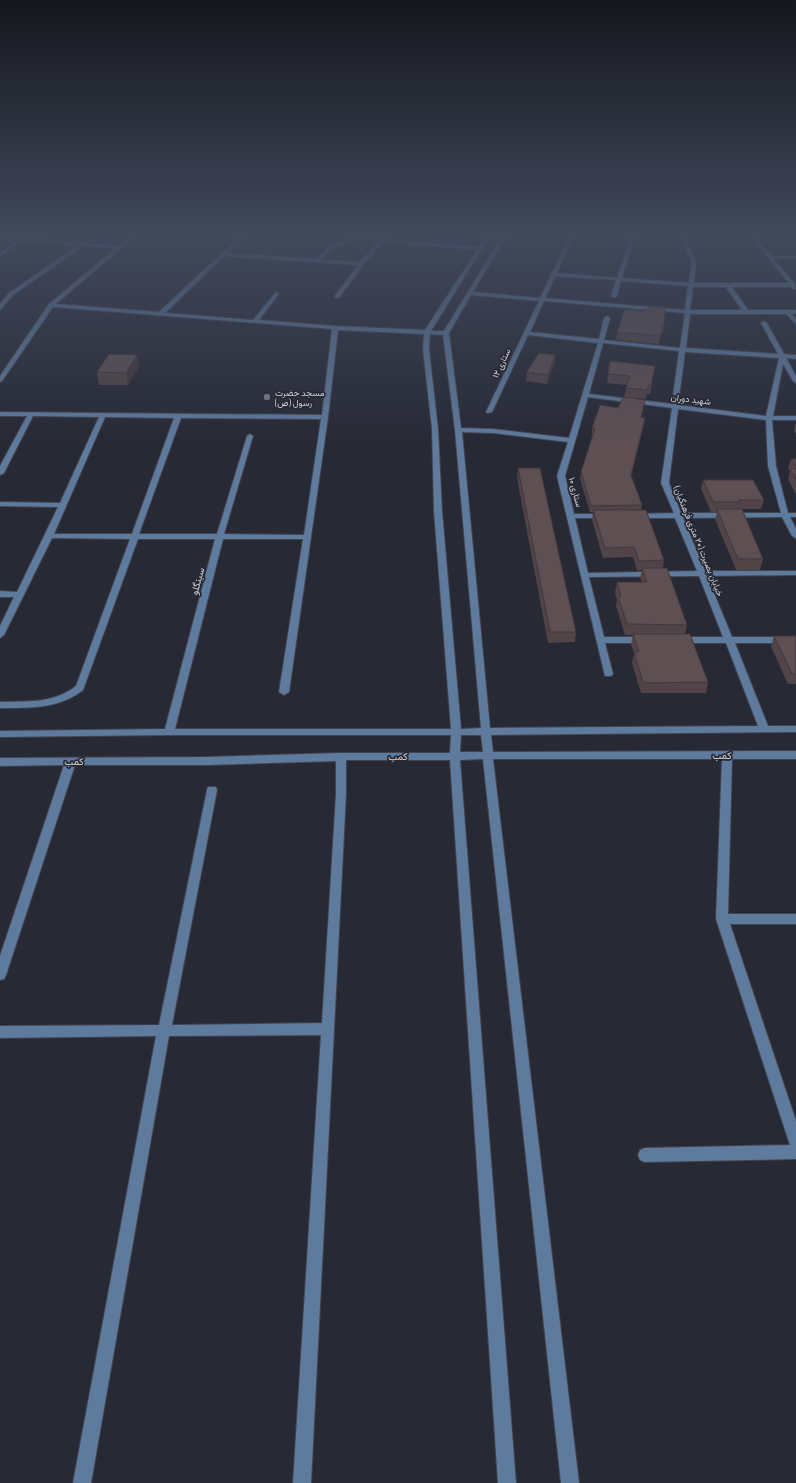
<svg xmlns="http://www.w3.org/2000/svg" width="796" height="1483" font-family="Barlow,Vazirmatn,sans-serif">
	<style>
		.lines { fill: none; stroke-linecap: round; stroke-linejoin: round }
		.minor-casing { stroke: #42444f; stroke-width: 2 }
		.minor { fill: #5e7a9d; fill-rule: evenodd }
		.wall { fill: #514447 }
		.shaded-wall { fill: #42373a }
		.building { fill: #5e4f53; stroke: #42373a }
		.worship-dot { fill: #6b7280; stroke: #272935; stroke-width: 1.5 }
		.labels { text-anchor: middle; dominant-baseline: central; stroke-width: 3.5; stroke-linejoin: round; paint-order: stroke }
		.far-street-label { font-size: 9px; fill: #d0d2d9; stroke: #272935 }
		.far-poi-label { font-size: 9px; fill: #d0d2d9; stroke: #272935; text-anchor: start }
		.street-label { font-size: 10px; fill: #d0d2d9; stroke: #272935 }
	</style>
	<rect width="100%" height="100%" fill="#272935"/>
	<g class="lines">
		<defs>
			<path id="minor" d="M131,236H136L56,304L159,312L240,236H244L227,253L316,259C339,236 349,237 380,239L384,237L386,238L385,240L478,247L486,236H490L431,331H444L502,236H506L473,292L540,298L570,236H574L557,273L617,278L631,236H635L622,278L689,283L692,262L680,236H684L696,262L694,283H789L750,236H754L771,256H796V258H773L795,284L796,289H793L791,287H732L748,310H796V314H791L796,319V324L786,314H690L686,348L778,354L761,323L764,321L767,323L784,354L796,355V359L786,358L796,376V383L793,381L783,364L773,416H796V420H772L776,466L788,513H796V517H790L796,529V538L792,536L782,517L683,518L705,571H796V575L707,576L732,637H796V643H735L768,726H796V732L491,735L493,752L796,751V759H732L728,914H796V924H730L796,1121V1159L645,1162L640,1160L638,1155L640,1150L645,1148L790,1145L716,919L722,759H493L579,1483H561L483,759L460,760L516,1483H498L450,760H346V794L311,1483H293L321,1035L169,1036L91,1483H73L156,1036L0,1038V1026L159,1025L207,790L208,787H216L217,790L172,1025L322,1023L336,794V761L208,765H75L6,975L4,979L0,980V956L64,765L0,766V758L208,757L341,753H450L451,735H169L0,737V731L165,729L215,539H138L83,690C59,709 30,708 0,708V702C27,701 53,704 76,686L130,539L52,538L4,635L0,638V626L14,597H0V591L17,592L58,507L0,506V502L60,503L99,417L33,416L4,473L0,475V466L27,416H0V412L322,415L332,329L53,307L2,381L0,382V376L49,304L116,248L84,246L13,295L0,310V304L9,293L78,245L23,241L0,256V253L17,241L0,239V237L120,246ZM361,240L378,242L360,262L321,260C335,246 341,242 361,240ZM383,242L477,250L425,330L335,326L259,320L279,294L276,292L253,320L165,313L224,256L358,265L334,297L339,298L363,265ZM556,276L616,280L611,296L614,298L617,296L621,281L688,286L685,310L545,298ZM693,287H726L742,310H690ZM471,295L539,301L486,412L487,413L492,412L528,335L598,343L569,438L493,429L461,428L449,333ZM544,301L685,313L680,348L604,340L610,318L607,316L604,318L599,339L530,332ZM338,330L424,334L423,349L432,429L434,511L451,729H175L223,539H303L279,692L284,695L289,692L328,417ZM430,334L443,335L455,430L481,728L461,729L442,511L438,429L429,349ZM603,343L679,351L672,404L589,394ZM685,352L779,358L766,416L678,405ZM588,397L672,408L661,483L674,513L634,514L630,516L634,518H675L697,571L588,573L575,518H606L610,516L606,514H574L565,476ZM678,409L766,420L768,466L781,513H681L669,483ZM105,417L174,418L132,534H54ZM181,418L321,419L304,535L224,534L253,436L250,434L247,436L217,534H139ZM462,432L493,433L568,442L557,476L605,676H611L613,674L605,643H644L648,640L644,637H604L589,577L699,576L723,637H680L676,640L680,643H726L758,726L490,728ZM461,735H481L483,752H460Z"/>
		</defs>
		<use href="#minor" class="minor-casing"/>
		<use href="#minor" class="minor"/>
	</g>
	<g class="wall">
		<polygon points="63,236 94,236 91,238"/>
		<polygon points="649,309 664,324 663,332 661,332 659,344 616,340 617,332 643,311"/>
		<polygon points="137,355 139,367 128,385 99,385 97,372"/>
		<polygon points="555,355 555,363 547,384 526,381 527,372"/>
		<polygon points="610,361 655,366 650,394 647,394 646,399 624,397 626,388 627,385 607,383"/>
		<polygon points="645,400 641,417 644,424 631,476 642,505 641,510 664,560 663,568 687,625 685,634 708,682 706,693 641,693 632,663 634,654 631,644 633,635 625,635 616,606 617,600 615,593 617,582 642,582 640,578 642,570 637,571 633,557 603,558 592,520 593,512 590,512 580,479 581,472 593,434 592,434 592,428 618,408"/>
		<polygon points="795,424 796,424 796,434 794,431"/>
		<polygon points="791,459 796,459 796,494 788,479 790,471 788,468"/>
		<polygon points="518,468 576,632 575,642 548,643 517,478"/>
		<polygon points="703,480 764,500 761,509 742,509 763,559 760,570 736,570 715,519 717,512 711,512 701,489"/>
		<polygon points="774,636 796,636 796,684 788,684 771,647"/>
	</g>
	<g class="shaded-wall">
		<polygon points="137,355 139,367 128,385 126,373"/>
		<polygon points="555,355 555,363 547,384 548,375"/>
		<polygon points="645,418 644,424 630,482 631,475"/>
	</g>
	<g class="building">
		<polygon points="650,306 665,307 664,324 663,324 660,336 617,332 625,309 643,311 643,309 649,309"/>
		<polygon points="539,353 555,355 548,375 527,372"/>
		<polygon points="109,354 137,355 126,373 97,372"/>
		<polygon points="610,361 655,366 651,385 649,385 647,390 626,388 630,376 608,374"/>
		<polygon points="623,397 645,400 641,417 645,418 631,475 642,505 591,506 581,472 595,428 592,428 600,405 618,408"/>
		<polygon points="791,459 796,459 796,467"/>
		<polygon points="518,468 540,468 576,632 550,632"/>
		<polygon points="790,469 796,469 796,479"/>
		<polygon points="703,480 753,480 764,500 738,500 739,502 713,502"/>
		<polygon points="717,509 742,509 763,559 738,559"/>
		<polygon points="593,510 646,510 664,560 639,561 634,547 605,548"/>
		<polygon points="642,568 667,568 687,625 627,624 618,596 621,596 617,582 647,582"/>
		<polygon points="633,634 690,634 708,682 643,683 634,652 639,652"/>
		<polygon points="774,636 796,636 796,674 792,674"/>
	</g>
	<linearGradient id="sky" x2="0" y2="1"><stop stop-color="#15171d"/><stop offset="0.53" stop-color="#41495c"/><stop offset="1" stop-color="#41495c" stop-opacity="0"/></linearGradient>
	<rect width="796" height="443" fill="url(#sky)"/>
	<circle class="worship-dot" cx="267" cy="397" r="4"/>
	<g class="labels">
		<g class="far-street-label">
			<text transform="translate(501 363) rotate(-65)">ستاری ۱۲</text>
			<text transform="translate(691 399) rotate(7)">شهید دوران</text>
			<text transform="translate(576 492) rotate(75)">ستاری ۱۰</text>
			<text transform="translate(699 541) rotate(68)">خیابان بصیرت (۲۰ متری فرهنگیان)</text>
		</g>
		<g class="far-poi-label">
			<text x="275" y="392">مسجد حضرت<tspan x="275" dy="10">رسول (ص)</tspan></text>
		</g>
		<g class="street-label">
			<text transform="translate(197 581) rotate(-75)">سینگلو</text>
			<text x="722" y="755">کمب</text>
			<text transform="translate(398 756) rotate(-1)">کمب</text>
			<text x="74" y="761">کمب</text>
		</g>
	</g>
</svg>
